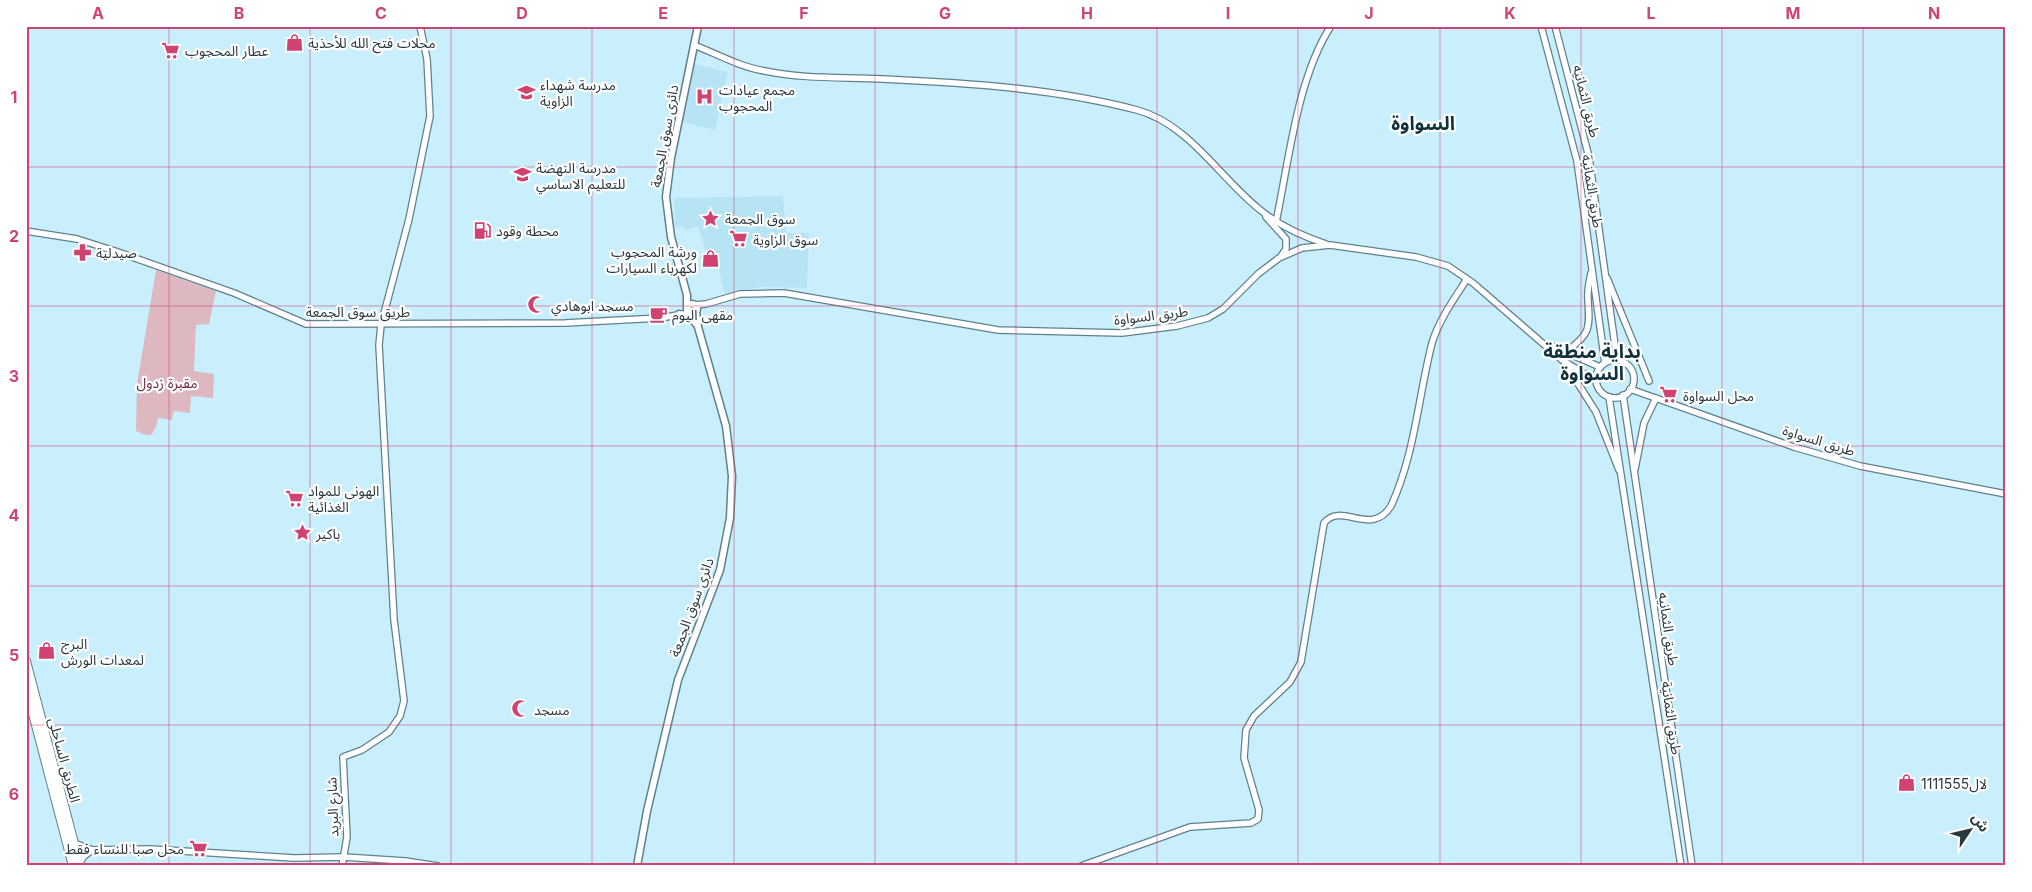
<svg xmlns="http://www.w3.org/2000/svg" width="2032" height="892" font-family="Inter,'Noto Sans Arabic',sans-serif">
	<style>
		.built { fill: #b7e4f4 }
		.green { fill: #ddb8c0 }
		.lines { fill: none; stroke-linecap: round; stroke-linejoin: round }
		.tertiary-casing { stroke: #5f818d; stroke-width: 8 }
		.secondary-casing { stroke: #5f818d; stroke-width: 9 }
		.trunk-casing { stroke: #5f818d; stroke-width: 10 }
		.tertiary { stroke: #fff; stroke-width: 5.5 }
		.secondary { stroke: #fff; stroke-width: 6 }
		.trunk { stroke: #fff; stroke-width: 8 }
		.grid { fill: none; stroke: #cf4272; stroke-width: 1; stroke-opacity: 0.55 }
		.labels { text-anchor: middle; dominant-baseline: central; stroke-width: 4.5; stroke-linejoin: round; paint-order: stroke }
		.poi-label { font-size: 14px; fill: #2a393e; stroke: #fff; text-anchor: start }
		.street-label { font-size: 14px; fill: #2a393e; stroke: #fff }
		.park-label { font-size: 14px; fill: #6c2c3f; stroke: #fff }
		.district-label { font-size: 19px; font-weight: bold; fill: #11323c; stroke: #fff }
		.neatline { fill: none; stroke: #cf4272; stroke-width: 2 }
		.grid-label { font-size: 16px; text-anchor: middle; font-weight: bold; fill: #cf4272 }
	</style>
	<rect width="100%" height="100%" fill="#caeffc"/>
	<g class="built">
		<polygon points="694,64 728,72 715,130 682,122"/>
		<polygon points="783,196 786,233 809,233 807,288 760,287 724,293 717,259 708,260 698,226 685,230 683,226 675,228 674,198"/>
	</g>
	<polygon class="green" points="156,270 216,291 209,324 196,325 194,371 214,374 213,398 191,396 190,413 174,411 172,420 158,418 156,427 151,435 142,434 136,431 137,384"/>
	<g class="lines">
		<defs>
			<g id="tertiary">
				<polyline points="1541,26 1577,161 1605,363"/>
				<polyline points="1555,26 1589,157 1617,360"/>
				<path d="M694,45C717,54 740,67 765,71C803,79 843,77 882,79C968,83 1053,88 1137,110C1189,124 1219,177 1259,209C1278,225 1302,236 1326,244"/>
				<polyline points="1266,217 1286,239 1286,249 1281,256"/>
				<path d="M1276,222C1289,161 1297,78 1331,26"/>
				<polyline points="26,231 77,239 115,251 234,293 306,324 565,323 660,318 690,313"/>
				<polyline points="1607,278 1649,381"/>
				<polyline points="695,305 706,304 740,294 784,293 998,330 1122,333 1177,326 1208,318 1223,309 1258,274 1279,258 1302,248 1330,245 1416,257 1448,266 1473,283 1562,360 1596,381"/>
				<polyline points="1549,345 1600,367"/>
				<path d="M1567,351C1590,334 1590,329 1588,301C1587,291 1589,282 1591,273"/>
				<circle cx="1615" cy="379" r="19"/>
				<polyline points="1565,363 1596,412 1619,470"/>
				<polyline points="1630,389 1794,447 1860,466 2006,494"/>
				<polyline points="1623,395 1692,866"/>
				<polyline points="1609,397 1681,866"/>
				<polyline points="1635,469 1644,423 1656,398"/>
				<polyline points="74,843 92,850 150,849 294,858 344,857 405,861 438,866"/>
				<polyline points="79,864 84,856 92,850"/>
				<polyline points="342,866 347,837 343,757 362,750 389,732 400,716 404,701 394,620 379,345 381,325 409,219 430,116 427,59 420,26"/>
				<path d="M1081,866L1190,827L1251,823L1258,819L1259,810L1244,758L1246,730L1254,716L1290,682L1301,662L1324,523C1342,501 1371,538 1391,506C1415,454 1418,398 1432,343C1439,320 1454,299 1467,279"/>
			</g>
			<g id="secondary">
				<circle cx="692" cy="309" r="5"/>
				<polyline points="687,307 687,295 671,237 666,197 671,158 698,26"/>
				<polyline points="679,314 690,317 698,326"/>
				<polyline points="637,866 647,811 678,680 720,570 730,518 732,476 726,426 698,327 696,312"/>
			</g>
			<g id="trunk">
				<polyline points="26,661 80,866"/>
				<polyline points="26,687 73,866"/>
			</g>
		</defs>
		<use href="#tertiary" class="tertiary-casing"/>
		<use href="#secondary" class="secondary-casing"/>
		<use href="#trunk" class="trunk-casing"/>
		<use href="#tertiary" class="tertiary"/>
		<use href="#secondary" class="secondary"/>
		<use href="#trunk" class="trunk"/>
	</g>
	<path class="grid" d="M169,26V866M310,26V866M451,26V866M592,26V866M734,26V866M875,26V866M1016,26V866M1157,26V866M1298,26V866M1440,26V866M1581,26V866M1722,26V866M1863,26V866M26,167H2006M26,306H2006M26,446H2006M26,586H2006M26,725H2006"/>
	<defs>
		<symbol id="shop-bare" viewBox="-9 -9 18 18"><path d="M-5-2.5h2.3a2.7 3.5 0 0 1 5.4 0H5L5.5 6h-11ZM-1.5-2.5h3a1.5 2.3 0 0 0-3 0Z" fill="#cf4272" stroke="#fff" stroke-width="2.5" paint-order="stroke"/></symbol>
		<symbol id="supermarket-bare" viewBox="-9 -9 18 18"><path d="M-6-5.5h2.5l.6 2H6L4.5 2H-2.5L-4.4-4H-6ZM-1.5 3.2a1.3 1.3 0 1 0 .1 0ZM3 3.2a1.3 1.3 0 1 0 .1 0Z" fill="#cf4272" stroke="#fff" stroke-width="2.5" paint-order="stroke"/></symbol>
		<symbol id="school-bare" viewBox="-9 -9 18 18"><path d="M0-5L7-2L0 1L-7-2ZM-4 1L0 2.5L4 1V4Q0 6-4 4Z" fill="#cf4272" stroke="#fff" stroke-width="2.5" paint-order="stroke"/></symbol>
		<symbol id="hospital-bare" viewBox="-9 -9 18 18"><path d="M-5-5h3v3.5h4V-5h3V5h-3V1.5h-4V5h-3Z" fill="#cf4272" stroke="#fff" stroke-width="2.5" paint-order="stroke"/></symbol>
		<symbol id="sight-bare" viewBox="-9 -9 18 18"><path d="M0-6L1.8-2.2L6-1.7L2.9 1.2L3.7 5.4L0 3.3L-3.7 5.4L-2.9 1.2L-6-1.7L-1.8-2.2Z" fill="#cf4272" stroke="#fff" stroke-width="2.5" paint-order="stroke"/></symbol>
		<symbol id="fuel-bare" viewBox="-9 -9 18 18"><path d="M-5.5-6h7V0h2V4h1.3V-2.5L3-4.5l.8-.8L6-3V5H2.5V1h-1V6h-7ZM-4.2-4.7v3.2H.2V-4.7Z" fill="#cf4272" stroke="#fff" stroke-width="2.5" paint-order="stroke"/></symbol>
		<symbol id="pharmacy-bare" viewBox="-9 -9 18 18"><path d="M-2-6h4v4h4v4h-4v4h-4v-4h-4v-4h4Z" fill="#cf4272" stroke="#fff" stroke-width="2.5" paint-order="stroke"/></symbol>
		<symbol id="mosque-bare" viewBox="-9 -9 18 18"><path d="M3.5-4.9A6 6 0 1 0 3.5 4.9A5 5 0 1 1 3.5-4.9Z" fill="#cf4272" stroke="#fff" stroke-width="2.5" paint-order="stroke"/></symbol>
		<symbol id="cafe-bare" viewBox="-9 -9 18 18"><path d="M-5.5-4.5H6V0H3Q3 3.5 0 3.5H-2.5Q-5.5 3.5-5.5 0ZM3-3.2v2h1.7v-2ZM-6 4.5H4V6H-6Z" fill="#cf4272" stroke="#fff" stroke-width="2.5" paint-order="stroke"/></symbol>
	</defs>
	<g fill-rule="evenodd">
		<use href="#shop-bare" x="282" y="30" width="25" height="25"/>
		<use href="#supermarket-bare" x="158" y="38" width="25" height="25"/>
		<use href="#school-bare" x="514" y="80" width="25" height="25"/>
		<use href="#hospital-bare" x="692" y="84" width="25" height="25"/>
		<use href="#school-bare" x="510" y="162" width="25" height="25"/>
		<use href="#sight-bare" x="698" y="206" width="25" height="25"/>
		<use href="#fuel-bare" x="470" y="218" width="25" height="25"/>
		<use href="#supermarket-bare" x="726" y="226" width="25" height="25"/>
		<use href="#pharmacy-bare" x="70" y="240" width="25" height="25"/>
		<use href="#shop-bare" x="698" y="246" width="25" height="25"/>
		<use href="#mosque-bare" x="524" y="292" width="25" height="25"/>
		<use href="#cafe-bare" x="646" y="302" width="25" height="25"/>
		<use href="#supermarket-bare" x="1656" y="382" width="25" height="25"/>
		<use href="#supermarket-bare" x="282" y="486" width="25" height="25"/>
		<use href="#sight-bare" x="290" y="520" width="25" height="25"/>
		<use href="#shop-bare" x="34" y="638" width="25" height="25"/>
		<use href="#mosque-bare" x="508" y="696" width="25" height="25"/>
		<use href="#shop-bare" x="1894" y="770" width="25" height="25"/>
		<use href="#supermarket-bare" x="186" y="836" width="25" height="25"/>
	</g>
	<g class="labels">
		<g class="poi-label">
			<text x="308" y="42">محلات فتح الله للأحذية</text>
			<text x="185" y="50">عطار المحجوب</text>
			<text x="540" y="84">مدرسة شهداء<tspan x="540" dy="16">الزاوية</tspan></text>
			<text x="719" y="89">مجمع عيادات<tspan x="719" dy="16">المحجوب</tspan></text>
			<text x="536" y="167">مدرسة النهضة<tspan x="536" dy="16">للتعليم الاساسي</tspan></text>
			<text x="725" y="218">سوق الجمعة</text>
			<text x="496" y="230">محطة وقود</text>
			<text x="753" y="239">سوق الزاوية</text>
			<text x="697" y="251" text-anchor="end">ورشة المحجوب<tspan x="697" dy="16">لكهرباء السيارات</tspan></text>
			<text x="96" y="252">صيدلية</text>
			<text x="551" y="305">مسجد ابوهادي</text>
			<text x="672" y="314">مقهى اليوم</text>
			<text x="1683" y="395">محل السواوة</text>
			<text x="308" y="490">الهونى للمواد<tspan x="308" dy="16">الغذائية</tspan></text>
			<text x="316" y="533">باكير</text>
			<text x="61" y="643">البرج<tspan x="61" dy="16">لمعدات الورش</tspan></text>
			<text x="534" y="709">مسجد</text>
			<text x="1921" y="783">1111555لال</text>
			<text x="184" y="848" text-anchor="end">محل صبا للنساء فقط</text>
		</g>
		<g class="street-label">
			<text transform="translate(1587 101) rotate(76)">طريق الثمانيه</text>
			<text transform="translate(664 136) rotate(-80)">دائرى سوق الجمعة</text>
			<text transform="translate(1593 191) rotate(81)">طريق الثمانية</text>
			<text x="358" y="311">طريق سوق الجمعة</text>
			<text transform="translate(1151 315) rotate(-7)">طريق السواوة</text>
			<text transform="translate(1819 440) rotate(17)">طريق السواوة</text>
			<text transform="translate(691 607) rotate(-70)">دائرى سوق الجمعة</text>
			<text transform="translate(1669 629) rotate(82)">طريق الثمانيه</text>
			<text transform="translate(1672 718) rotate(82)">طريق الثمانية</text>
			<text transform="translate(65 760) rotate(75)">الطريق الساحلى</text>
			<text transform="translate(332 807) rotate(-92)">شارع البريد</text>
		</g>
		<g class="park-label">
			<text x="167" y="382">مقبرة زدول</text>
		</g>
		<g class="district-label">
			<text x="1423" y="123">السواوة</text>
			<text x="1592" y="351">بداية منطقة<tspan x="1592" dy="22">السواوة</tspan></text>
		</g>
	</g>
	<rect width="2032" height="892" fill="none" stroke="#ffffff" stroke-width="55"/>
	<g transform="translate(1970 830) rotate(55)" stroke="#ffffff" stroke-width="4" paint-order="stroke">
	<path d="M0-4L9 19L0 12L-9 19Z" fill="#2a393e"/>
	<text y="-8" font-size="14" font-weight="bold" text-anchor="middle" fill="#2a393e">ش</text>
	</g>
	<rect x="28" y="28" width="1976" height="836" class="neatline"/>
	<g class="grid-label">
		<text x="98" y="19">A</text>
		<text x="239" y="19">B</text>
		<text x="381" y="19">C</text>
		<text x="522" y="19">D</text>
		<text x="663" y="19">E</text>
		<text x="804" y="19">F</text>
		<text x="945" y="19">G</text>
		<text x="1087" y="19">H</text>
		<text x="1228" y="19">I</text>
		<text x="1369" y="19">J</text>
		<text x="1510" y="19">K</text>
		<text x="1651" y="19">L</text>
		<text x="1793" y="19">M</text>
		<text x="1934" y="19">N</text>
		<text x="14" y="103">1</text>
		<text x="14" y="242">2</text>
		<text x="14" y="382">3</text>
		<text x="14" y="521">4</text>
		<text x="14" y="661">5</text>
		<text x="14" y="800">6</text>
	</g>
</svg>
